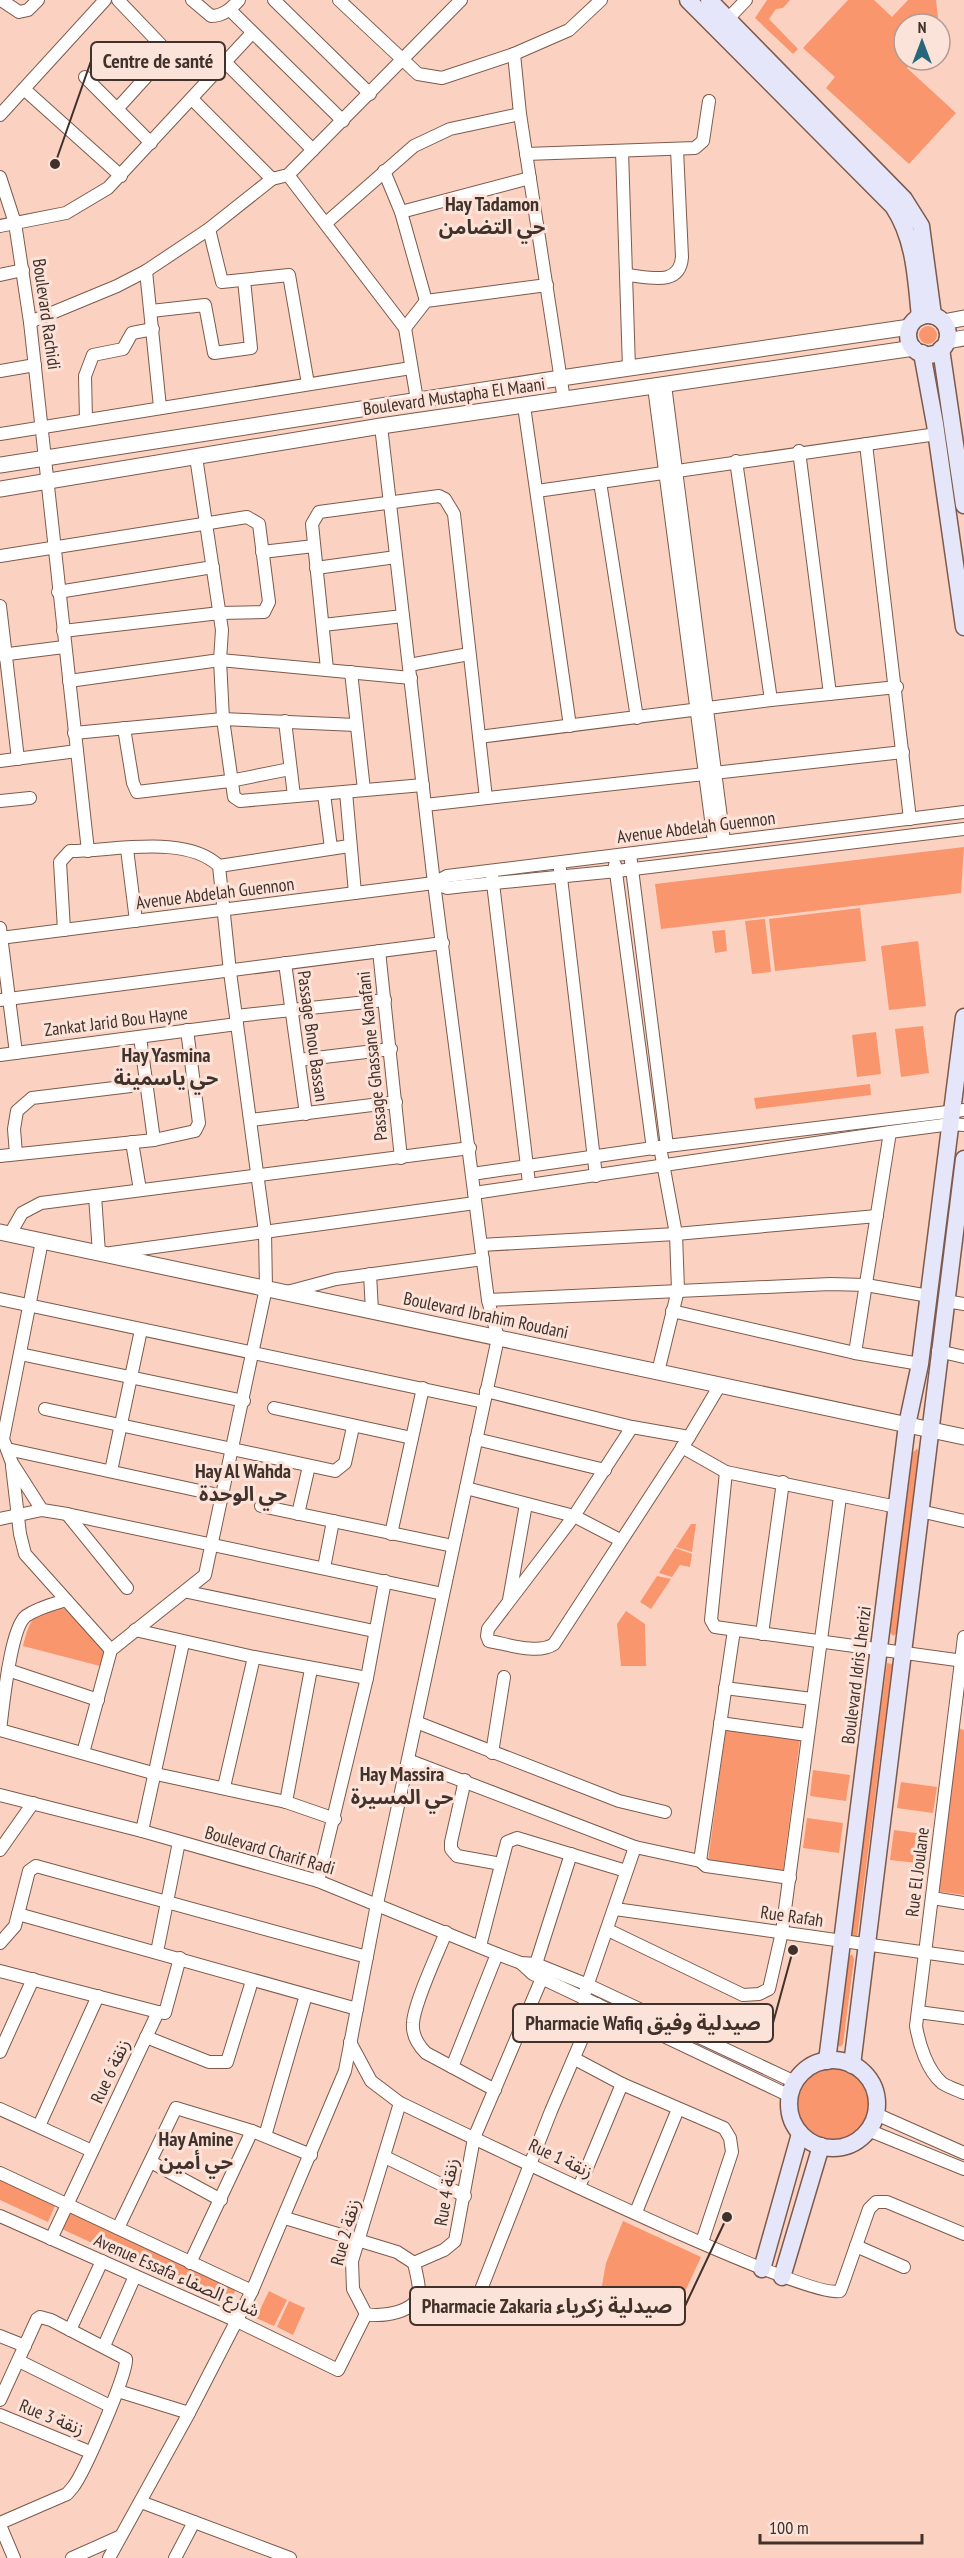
<svg xmlns="http://www.w3.org/2000/svg" width="964" height="2558" font-family="'PT Sans Narrow','Noto Sans Arabic',sans-serif">
	<style>
		.green { fill: #f9966d }
		.lines { fill: none; stroke-linecap: round; stroke-linejoin: round }
		.minor-casing { stroke: #7d5a4c; stroke-width: 14 }
		.tertiary-casing { stroke: #7d5a4c; stroke-width: 17 }
		.secondary-casing { stroke: #7d5a4c; stroke-width: 19 }
		.minor { stroke: #fff; stroke-width: 12 }
		.tertiary { stroke: #fff; stroke-width: 15 }
		.secondary { stroke: #e5e6f9; stroke-width: 16 }
		.labels { text-anchor: middle; dominant-baseline: central; stroke-width: 6; stroke-linejoin: round; paint-order: stroke }
		.street-label { font-size: 18px; fill: #40312a; stroke: #fce3d9 }
		.neighbourhood-label { font-size: 20px; font-weight: bold; fill: #40312a; stroke: #fce3d9 }
		.leader { fill: none; stroke: #40312a; stroke-width: 2 }
		.callout-dot { fill: #40312a; stroke: #fce3d9; stroke-width: 2 }
		.callout { fill: #fce3d9; stroke: #40312a; stroke-width: 2 }
		.callout-label { font-size: 20px; text-anchor: middle; font-weight: bold; fill: #40312a }
	</style>
	<rect width="100%" height="100%" fill="#fbd2c1"/>
	<g class="green">
		<polygon points="767,0 790,0 783,8 776,9 769,19 798,49 793,54 755,18"/>
		<polygon points="848,0 874,0 892,17 908,0 936,0 938,17 934,21 937,24 904,24 904,60 914,60 907,68 956,113 909,164 826,88 835,77 803,48"/>
		<circle cx="928" cy="335" r="9"/>
		<polygon points="964,847 961,893 661,929 655,884"/>
		<polygon points="860,908 866,961 775,971 769,919"/>
		<polygon points="765,919 771,972 752,974 745,921"/>
		<polygon points="725,930 727,951 715,953 712,931"/>
		<polygon points="918,941 926,1006 889,1010 881,946"/>
		<polygon points="923,1026 929,1073 901,1077 895,1029"/>
		<polygon points="876,1032 881,1074 857,1077 852,1035"/>
		<polygon points="870,1084 871,1095 756,1109 754,1098"/>
		<polygon points="917,1449 920,1453 897,1633 893,1636 890,1632 913,1452"/>
		<polygon points="691,1524 696,1524 692,1552 676,1547"/>
		<polygon points="675,1548 692,1554 690,1567 680,1565 672,1577 659,1573"/>
		<polygon points="657,1576 671,1579 651,1609 640,1602"/>
		<path d="M62,1608L70,1611L105,1648L100,1666L23,1646C30,1618 33,1613 62,1608Z"/>
		<polygon points="626,1611 645,1624 646,1666 621,1666 617,1624"/>
		<polygon points="887,1663 892,1664 892,1667 857,1937 851,1936 851,1933"/>
		<polygon points="958,1728 964,1730 964,1895 936,1891"/>
		<polygon points="726,1729 800,1739 783,1871 708,1861"/>
		<polygon points="813,1770 850,1775 846,1801 810,1796"/>
		<polygon points="901,1782 937,1787 933,1813 897,1808"/>
		<polygon points="807,1818 843,1823 839,1853 803,1848"/>
		<polygon points="894,1830 930,1835 926,1864 890,1860"/>
		<polygon points="852,1954 854,1959 843,2044 840,2047 837,2043 848,1957"/>
		<circle cx="833" cy="2104" r="35"/>
		<polygon points="0,2177 56,2203 48,2222 0,2200"/>
		<polygon points="71,2210 237,2287 228,2306 62,2229"/>
		<polygon points="623,2221 701,2257 676,2311 648,2306 601,2291 606,2263"/>
		<polygon points="269,2291 287,2300 274,2326 256,2318"/>
		<polygon points="289,2301 305,2308 293,2335 277,2327"/>
	</g>
	<g class="lines">
		<defs>
			<g id="minor">
				<polyline points="1,0 19,12 28,10 38,0"/>
				<path d="M192,0L211,16C223,16 231,9 239,0"/>
				<polyline points="274,0 370,94"/>
				<polyline points="339,0 418,74 442,78 514,54 569,30 601,0"/>
				<polyline points="230,10 343,121"/>
				<polyline points="723,24 746,0"/>
				<polyline points="514,54 520,114 564,400"/>
				<polyline points="224,61 313,150"/>
				<polyline points="85,77 151,143"/>
				<polyline points="24,89 121,176"/>
				<polyline points="192,99 272,179"/>
				<polyline points="117,109 166,55 162,46 118,0"/>
				<polyline points="0,115 105,0"/>
				<polyline points="622,151 629,368"/>
				<polyline points="526,154 695,148 703,141 709,101"/>
				<polyline points="384,171 401,212 426,301"/>
				<polyline points="288,175 405,328 417,400"/>
				<polyline points="0,177 15,223 30,322 88,851"/>
				<polyline points="401,212 530,178"/>
				<polyline points="326,223 414,146 450,129 520,114"/>
				<polyline points="0,226 66,213 108,188 252,33"/>
				<polyline points="209,229 222,282 289,275 308,384"/>
				<polyline points="146,271 160,407"/>
				<polyline points="0,275 23,270"/>
				<path d="M627,275C649,277 680,287 682,257L677,149"/>
				<polyline points="151,311 205,305 214,353 251,348 244,280"/>
				<polyline points="30,322 117,286 146,271 209,229 272,179 288,175 461,0"/>
				<polyline points="405,328 426,301 547,285"/>
				<polyline points="0,371 35,365"/>
				<polyline points="665,385 724,841"/>
				<polyline points="654,387 714,842"/>
				<polyline points="524,406 570,726"/>
				<polyline points="86,420 85,376 93,355 123,349 132,333 153,329"/>
				<polyline points="0,434 411,368"/>
				<polyline points="866,444 910,819"/>
				<polyline points="799,451 830,694"/>
				<polyline points="196,457 222,630 220,660 223,719 234,797 240,801 423,785"/>
				<polyline points="736,461 771,700"/>
				<polyline points="600,482 637,718"/>
				<polyline points="537,491 937,434"/>
				<polyline points="262,552 314,546"/>
				<polyline points="0,556 247,517 259,524 269,602 264,612 220,613 63,631"/>
				<polyline points="316,568 396,557"/>
				<polyline points="58,592 213,567"/>
				<polyline points="0,606 18,759"/>
				<polyline points="323,625 403,616"/>
				<polyline points="0,655 64,647"/>
				<polyline points="409,665 469,654"/>
				<polyline points="327,669 312,524 319,512 439,496 445,499 454,514 486,798"/>
				<polyline points="351,672 364,790"/>
				<polyline points="69,681 220,660 411,678"/>
				<polyline points="285,721 294,796"/>
				<polyline points="124,728 133,783 137,792 230,781 290,769"/>
				<polyline points="74,733 223,719 356,725"/>
				<polyline points="479,737 771,700 897,687"/>
				<polyline points="0,761 77,751"/>
				<polyline points="346,792 355,893"/>
				<polyline points="324,794 331,848"/>
				<polyline points="0,801 30,798"/>
				<polyline points="425,805 903,752"/>
				<polyline points="127,849 136,921"/>
				<polyline points="631,861 667,1146"/>
				<polyline points="615,865 653,1149"/>
				<polyline points="219,866 349,846"/>
				<polyline points="560,869 596,1176"/>
				<polyline points="492,875 529,1183"/>
				<polyline points="434,883 447,888 464,886 617,871 964,829"/>
				<polyline points="0,928 16,1053"/>
				<path d="M64,930L60,862L70,851C114,851 186,834 219,866L230,972L265,1232L266,1288L205,1575L111,1650L83,1753"/>
				<polyline points="0,938 434,883 447,876 964,812"/>
				<polyline points="379,951 401,1158"/>
				<polyline points="285,963 306,1114"/>
				<polyline points="0,1000 443,943"/>
				<polyline points="236,1016 385,1000"/>
				<polyline points="140,1037 154,1140"/>
				<polyline points="0,1055 237,1024"/>
				<polyline points="299,1060 391,1049"/>
				<polyline points="251,1120 396,1102"/>
				<polyline points="132,1142 140,1190"/>
				<polyline points="16,1154 14,1129 17,1111 32,1098 147,1084"/>
				<polyline points="0,1156 154,1140 195,1131 199,1123 187,1030"/>
				<polyline points="472,1174 667,1146 964,1110"/>
				<polyline points="474,1193 890,1132 951,1124 964,1125"/>
				<polyline points="95,1196 99,1253"/>
				<polyline points="10,1234 22,1213 41,1203 470,1148"/>
				<polyline points="481,1245 676,1234 877,1216"/>
				<polyline points="111,1253 475,1203"/>
				<polyline points="370,1274 372,1311"/>
				<polyline points="287,1292 336,1279 483,1259"/>
				<polyline points="0,1299 484,1402"/>
				<polyline points="488,1300 830,1284 866,1285 929,1296"/>
				<polyline points="946,1301 964,1304"/>
				<polyline points="672,1311 855,1353 920,1364"/>
				<polyline points="938,1351 964,1357"/>
				<polyline points="855,1353 890,1132"/>
				<polyline points="20,1354 244,1401"/>
				<polyline points="658,1372 678,1290 676,1234 660,1147"/>
				<polyline points="486,1391 632,1427 689,1437"/>
				<polyline points="274,1408 412,1438"/>
				<polyline points="45,1409 335,1471 345,1463 353,1427"/>
				<path d="M632,1427L574,1516L488,1629L487,1636L489,1641C507,1644 538,1655 554,1644L689,1437L720,1385"/>
				<polyline points="476,1439 605,1470"/>
				<polyline points="682,1447 726,1472 897,1507"/>
				<polyline points="7,1449 223,1496"/>
				<polyline points="12,1466 20,1534 25,1554 111,1650"/>
				<polyline points="111,1471 141,1330"/>
				<polyline points="726,1472 711,1620 715,1627 964,1661"/>
				<polyline points="466,1488 574,1516 620,1540"/>
				<polyline points="261,1506 453,1546"/>
				<polyline points="42,1510 12,1463 3,1439 42,1241"/>
				<polyline points="920,1511 964,1521"/>
				<polyline points="67,1514 127,1588"/>
				<polyline points="298,1514 309,1466"/>
				<polyline points="0,1519 42,1510 67,1514 443,1594"/>
				<polyline points="391,1534 423,1388"/>
				<polyline points="324,1568 333,1521"/>
				<polyline points="188,1592 374,1631"/>
				<path d="M66,1600C53,1604 37,1608 26,1616C10,1628 3,1708 0,1730L156,1774L286,1802L335,1819"/>
				<polyline points="509,1600 526,1504"/>
				<polyline points="135,1630 254,1657 367,1678"/>
				<polyline points="762,1634 783,1482"/>
				<path d="M964,1637L916,2026C919,2044 927,2070 942,2083C948,2087 957,2090 964,2093"/>
				<polyline points="8,1670 98,1700"/>
				<polyline points="725,1688 812,1699"/>
				<polyline points="416,1722 619,1801 665,1812"/>
				<polyline points="720,1723 807,1735"/>
				<polyline points="492,1753 504,1677"/>
				<polyline points="408,1760 635,1847"/>
				<polyline points="465,1780 451,1842 451,1849 457,1856 501,1864"/>
				<polyline points="224,1787 254,1657"/>
				<polyline points="0,1795 142,1831 318,1881 497,1954 521,1963 536,1964 588,1985 795,2082"/>
				<polyline points="286,1802 311,1669"/>
				<polyline points="142,1831 183,1643"/>
				<polyline points="0,1850 33,1803"/>
				<polyline points="700,1861 734,1630"/>
				<polyline points="318,1881 367,1678 385,1581"/>
				<polyline points="932,1898 964,1903"/>
				<polyline points="615,1909 964,1958"/>
				<polyline points="18,1914 357,2009"/>
				<polyline points="608,1930 743,1995 759,1994 769,1989 782,1932 840,1497"/>
				<path d="M446,1932C438,1953 414,2003 413,2023C412,2034 418,2045 426,2053L495,2090"/>
				<polyline points="0,1943 15,1926 29,1871 36,1866 367,1957"/>
				<polyline points="480,1946 507,1842 517,1838 626,1871"/>
				<polyline points="157,1952 179,1842"/>
				<polyline points="521,1963 533,1974 790,2096"/>
				<polyline points="534,1970 571,1854"/>
				<polyline points="0,1971 158,2012"/>
				<polyline points="583,1998 635,1847 700,1861 706,1866 790,1878"/>
				<polyline points="918,2012 964,2018"/>
				<polyline points="146,2037 209,2062 227,2062 252,1981"/>
				<path d="M350,2042L371,2081L400,2103C453,2128 810,2302 840,2291L842,2286L869,2209L876,2202H887L964,2234"/>
				<polyline points="0,2052 33,1979"/>
				<polyline points="575,2059 622,2084 724,2128 730,2138 732,2152 702,2242"/>
				<polyline points="452,2067 497,1954"/>
				<path d="M400,2103L352,2261L353,2289L366,2314C381,2317 417,2313 419,2292C419,2282 416,2272 414,2263"/>
				<polyline points="0,2109 92,2151"/>
				<polyline points="876,2114 964,2153"/>
				<polyline points="39,2126 98,1996"/>
				<polyline points="868,2130 964,2169"/>
				<polyline points="265,2136 306,1995"/>
				<polyline points="385,2157 465,2196"/>
				<polyline points="151,2162 221,2200"/>
				<polyline points="0,2173 252,2291"/>
				<polyline points="579,2187 622,2084"/>
				<polyline points="636,2212 678,2109"/>
				<polyline points="0,2216 237,2321 338,2370 366,2314"/>
				<polyline points="285,2218 397,2252 414,2263"/>
				<polyline points="118,2228 176,2108 252,2131 311,2155"/>
				<polyline points="51,2239 158,2012 165,2013 180,1958"/>
				<polyline points="856,2246 904,2267"/>
				<polyline points="190,2263 252,2131"/>
				<polyline points="414,2263 444,2250 455,2241 474,2138 542,1978"/>
				<polyline points="473,2310 551,2111 597,2004"/>
				<polyline points="70,2330 102,2261"/>
				<polyline points="0,2336 25,2346"/>
				<polyline points="104,2346 135,2276"/>
				<polyline points="19,2361 110,2406"/>
				<polyline points="118,2391 189,2413"/>
				<path d="M0,2400L37,2319L40,2317L51,2320L126,2359C128,2373 84,2473 73,2487L67,2494L0,2523"/>
				<polyline points="0,2415 90,2452"/>
				<polyline points="141,2502 290,2558"/>
				<polyline points="0,2525 14,2558"/>
				<polyline points="72,2558 119,2537"/>
				<polyline points="109,2558 189,2413 252,2291 345,2071 377,1904 498,1338 488,1300 434,883 381,426"/>
				<polyline points="175,2558 194,2522"/>
			</g>
			<g id="tertiary">
				<polyline points="943,322 964,318"/>
				<polyline points="947,341 964,338"/>
				<polyline points="0,465 561,378 910,327"/>
				<polyline points="0,489 381,426 914,348"/>
				<polyline points="0,1232 964,1437"/>
			</g>
			<g id="secondary">
				<path d="M688,0L893,206C915,239 916,278 920,317"/>
				<polyline points="709,0 904,199 921,226 933,315"/>
				<circle cx="928" cy="335" r="20"/>
				<polyline points="941,349 964,505"/>
				<polyline points="922,353 935,424 964,627"/>
				<circle cx="833" cy="2104" r="44"/>
				<polyline points="827,2061 907,1425 920,1364 964,1017"/>
				<polyline points="852,2065 964,1159"/>
				<polyline points="762,2269 800,2134"/>
				<polyline points="782,2277 821,2146"/>
			</g>
		</defs>
		<use href="#minor" class="minor-casing"/>
		<use href="#tertiary" class="tertiary-casing"/>
		<use href="#secondary" class="secondary-casing"/>
		<use href="#minor" class="minor"/>
		<use href="#tertiary" class="tertiary"/>
		<use href="#secondary" class="secondary"/>
	</g>
	<g class="labels">
		<g class="street-label">
			<text transform="translate(47 314) rotate(82)">Boulevard Rachidi</text>
			<text transform="translate(454 396) rotate(-8)">Boulevard Mustapha El Maani</text>
			<text transform="translate(696 827) rotate(-7)">Avenue Abdelah Guennon</text>
			<text transform="translate(215 893) rotate(-7)">Avenue Abdelah Guennon</text>
			<text transform="translate(116 1021) rotate(-7)">Zankat Jarid Bou Hayne</text>
			<text transform="translate(313 1036) rotate(82)">Passage Bnou Bassan</text>
			<text transform="translate(372 1056) rotate(-96)">Passage Ghassane Kanafani</text>
			<text transform="translate(486 1315) rotate(12)">Boulevard Ibrahim Roudani</text>
			<text transform="translate(856 1675) rotate(-83)">Boulevard Idris Lherizi</text>
			<text transform="translate(270 1850) rotate(16)">Boulevard Charif Radi</text>
			<text transform="translate(917 1872) rotate(-83)">Rue El Joulane</text>
			<text transform="translate(792 1916) rotate(8)">Rue Rafah</text>
			<text transform="translate(110 2071) rotate(-65)">Rue 6 زنقة</text>
			<text transform="translate(561 2158) rotate(25)">Rue 1 زنقة</text>
			<text transform="translate(446 2192) rotate(-80)">Rue 4 زنقة</text>
			<text transform="translate(345 2232) rotate(-75)">Rue 2 زنقة</text>
			<text transform="translate(177 2275) rotate(24)">Avenue Essafa شارع الصفاء</text>
			<text transform="translate(52 2417) rotate(22)">Rue 3 زنقة</text>
		</g>
		<g class="neighbourhood-label">
			<text x="492" y="204">Hay Tadamon<tspan x="492" dy="23">حي التضامن</tspan></text>
			<text x="166" y="1055">Hay Yasmina<tspan x="166" dy="23">حي ياسمينة</tspan></text>
			<text x="243" y="1471">Hay Al Wahda<tspan x="243" dy="23">حي الوحدة</tspan></text>
			<text x="402" y="1774">Hay Massira<tspan x="402" dy="23">حي المسيرة</tspan></text>
			<text x="196" y="2139">Hay Amine<tspan x="196" dy="23">حي أمين</tspan></text>
		</g>
	</g>
	<path class="leader" d="M55 164L91 61M793 1950L773 2023M727 2217L685 2306"/>
	<g class="callout-dot">
		<circle cx="55" cy="164" r="6"/>
		<circle cx="793" cy="1950" r="6"/>
		<circle cx="727" cy="2217" r="6"/>
	</g>
	<g class="callout">
		<rect x="91" y="42" width="134" height="38" rx="6"/>
		<rect x="513" y="2004" width="260" height="38" rx="6"/>
		<rect x="410" y="2287" width="275" height="38" rx="6"/>
	</g>
	<g class="callout-label">
		<text x="158" y="68">Centre de santé</text>
		<text x="643" y="2030">Pharmacie Wafiq صيدلية وفيق</text>
		<text x="547" y="2313">Pharmacie Zakaria صيدلية زكرياء</text>
	</g>
	<g transform="translate(922 42)"><circle r="28" fill="#fce3d9" stroke="#b19c93" stroke-width="1.5"/>
	<path d="M0-4.5L10 22L0 15L-10 22Z" fill="#27677c"/>
	<text y="-9" font-size="16" font-weight="bold" text-anchor="middle" fill="#40312a">N</text>
	</g>
	<path d="M760 2534v9h162v-9" fill="none" stroke="#40312a" stroke-width="3"/>
	<text x="769" y="2534" font-size="18" fill="#40312a" stroke="#fce3d9" stroke-width="4.5" paint-order="stroke">100 m</text>
</svg>
